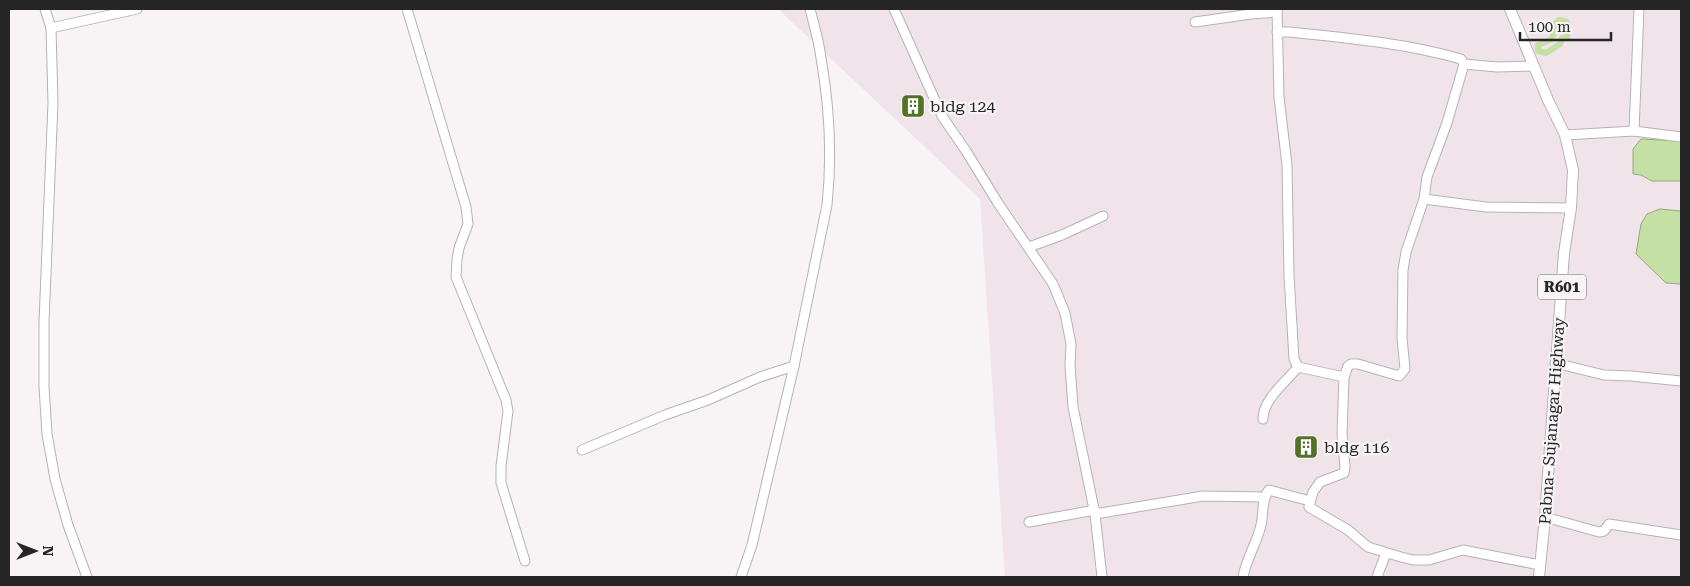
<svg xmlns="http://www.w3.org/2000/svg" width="1690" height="586" font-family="'Roboto Serif',serif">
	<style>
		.built { fill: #f0e4ea }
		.water { fill: #c4e0a5; stroke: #95a87f }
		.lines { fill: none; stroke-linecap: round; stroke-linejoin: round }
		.canal { stroke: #c4e0a5; stroke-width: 6 }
		.minor-casing { stroke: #b6b2b4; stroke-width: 11 }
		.major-casing { stroke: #b6b2b4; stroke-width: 12 }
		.minor { stroke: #fff; stroke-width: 9 }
		.major { stroke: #fff; stroke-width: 10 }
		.labels { text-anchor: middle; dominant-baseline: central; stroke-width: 4.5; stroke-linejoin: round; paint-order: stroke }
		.shield { fill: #f8f4f6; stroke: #656364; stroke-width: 1 }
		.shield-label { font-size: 15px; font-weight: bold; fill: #262526 }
		.poi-label { font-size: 16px; fill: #262526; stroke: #f8f4f6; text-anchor: start }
		.street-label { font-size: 16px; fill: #262526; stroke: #f8f4f6 }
	</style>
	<rect width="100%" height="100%" fill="#f8f4f6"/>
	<polygon class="built" points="778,9 1681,9 1681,577 1005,577 980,199"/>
	<g class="water">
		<polygon points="1641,139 1681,141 1681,181 1652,181 1641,175 1633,174 1633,149"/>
		<polygon points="1660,209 1681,211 1681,284 1666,283 1636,254 1641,224 1647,214"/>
	</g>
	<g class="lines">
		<polygon class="canal" points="1559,20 1567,22 1567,38 1562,38 1560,44 1546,53 1538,51 1538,45 1552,39 1556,23"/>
		<defs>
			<g id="minor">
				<polyline points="45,9 51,28 53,103 44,322 44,387 47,434 55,479 68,525 87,577"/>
				<polyline points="407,9 466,207 468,224 459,248 457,259 456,277 506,400 508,411 501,466 501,483 525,561"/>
				<polyline points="894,9 942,116 966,151 998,203 1053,284 1065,313 1071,344 1070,366 1073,407 1095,514"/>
				<polyline points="1277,9 1279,97 1287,165 1289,276 1294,359 1298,367 1344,377 1348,366 1351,364 1358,364 1399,376 1405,369 1402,338 1403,270 1406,252 1424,199 1486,207 1571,208"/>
				<polyline points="1195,22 1251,14 1277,12"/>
				<polyline points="51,28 137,9"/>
				<path d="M1277,32H1289C1347,38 1405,43 1461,59L1464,64L1497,67L1534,66"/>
				<polyline points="1634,131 1681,137"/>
				<polyline points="1565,135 1634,131 1639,9"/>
				<polyline points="1424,199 1427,177 1447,123 1464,64"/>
				<polyline points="1029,247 1062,235 1103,216"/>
				<polyline points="1555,363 1604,375 1631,376 1681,381"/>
				<polyline points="1344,377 1342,433 1345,467 1344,473 1320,482 1313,492 1309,507 1348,530 1368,547 1401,557 1413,560 1429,560 1463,550 1540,565"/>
				<path d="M1263,419C1263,399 1286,382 1298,367"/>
				<polyline points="582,450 665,415 708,400 760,377 794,366"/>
				<polyline points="1545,517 1599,532 1604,531 1609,524 1681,535"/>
				<polyline points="1029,522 1095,510"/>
				<path d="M741,577L752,545L794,366L827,205C832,158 829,104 821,58C819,41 814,25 810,9"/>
				<polyline points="1102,577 1095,514 1203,496 1264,497"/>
				<path d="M1243,577C1246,559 1257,543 1261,525C1264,514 1261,499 1269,490L1310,501"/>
				<polyline points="1377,577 1386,553"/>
			</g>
			<polyline id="major" points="1510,9 1548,100 1565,135 1573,170 1571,208 1564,253 1545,517 1539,577"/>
		</defs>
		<use href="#minor" class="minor-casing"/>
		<use href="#major" class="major-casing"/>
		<use href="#minor" class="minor"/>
		<use href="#major" class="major"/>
	</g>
	<defs>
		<symbol id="building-square" viewBox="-11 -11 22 22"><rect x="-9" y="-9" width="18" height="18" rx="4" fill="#537228" stroke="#f8f4f6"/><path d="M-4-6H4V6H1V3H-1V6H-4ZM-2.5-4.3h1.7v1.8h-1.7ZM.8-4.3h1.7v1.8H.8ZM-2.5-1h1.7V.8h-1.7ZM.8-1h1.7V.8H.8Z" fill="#fff"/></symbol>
	</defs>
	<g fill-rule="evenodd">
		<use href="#building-square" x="899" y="92" width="28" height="28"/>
		<use href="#building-square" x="1292" y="433" width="28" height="28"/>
	</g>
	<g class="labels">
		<rect class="shield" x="1538" y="274.5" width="48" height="25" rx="4"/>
		<g class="shield-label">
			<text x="1562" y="287">R601</text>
		</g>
		<g class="poi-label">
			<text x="930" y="106">bldg 124</text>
			<text x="1324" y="447">bldg 116</text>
		</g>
		<g class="street-label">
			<text transform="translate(1552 421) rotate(-86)">Pabna- Sujanagar Highway</text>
		</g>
	</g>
	<rect width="1690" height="586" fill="none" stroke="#262526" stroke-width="20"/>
	<g transform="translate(35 551) rotate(90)" stroke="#f8f4f6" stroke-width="4" paint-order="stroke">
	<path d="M0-4L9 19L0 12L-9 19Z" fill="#262526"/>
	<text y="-8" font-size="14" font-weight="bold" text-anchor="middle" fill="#262526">N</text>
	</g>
	<path d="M1520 32v8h91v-8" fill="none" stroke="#262526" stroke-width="2.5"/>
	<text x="1528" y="32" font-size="15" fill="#262526" stroke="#f8f4f6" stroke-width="4" paint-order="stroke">100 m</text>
</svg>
